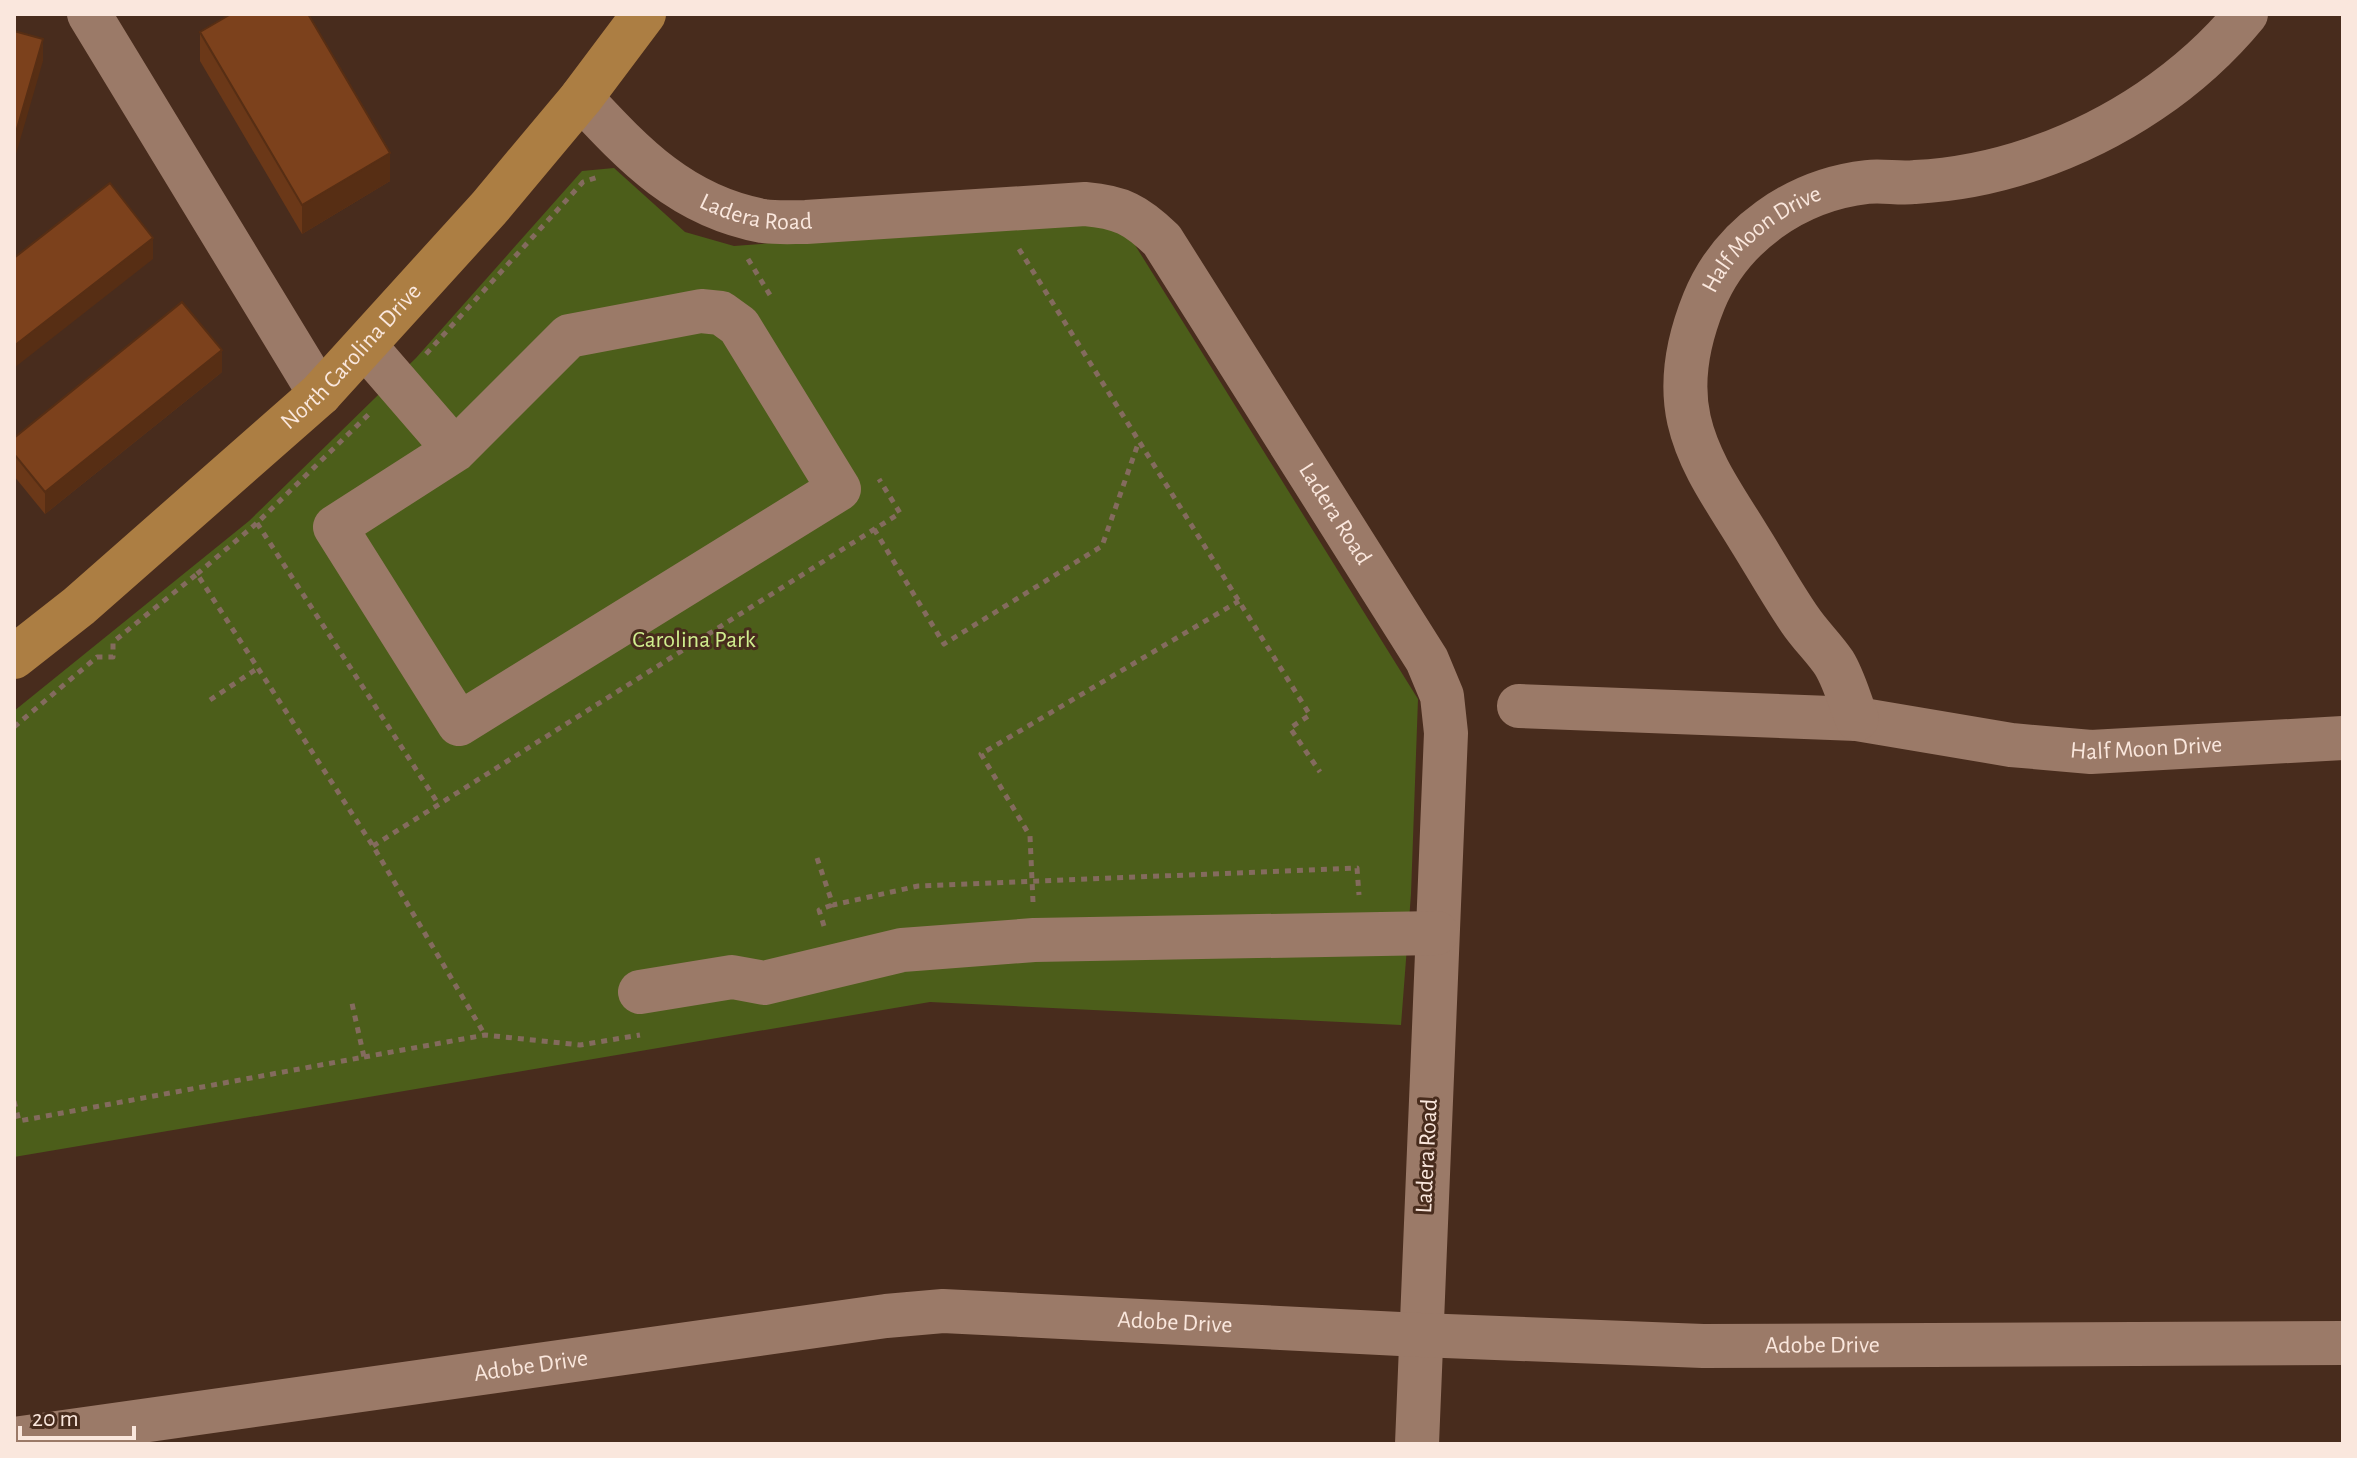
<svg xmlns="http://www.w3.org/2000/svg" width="2357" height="1458" font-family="'Alegreya Sans',sans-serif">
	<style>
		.green { fill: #4c5e1a }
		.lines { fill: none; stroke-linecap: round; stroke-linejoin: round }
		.path { stroke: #846b5e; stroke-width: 5; stroke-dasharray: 6 6; stroke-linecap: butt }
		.minor { stroke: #9b7a68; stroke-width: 44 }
		.major { stroke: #ac7e43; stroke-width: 44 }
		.wall { fill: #6b3818 }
		.shaded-wall { fill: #572e14 }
		.building { fill: #7c411c; stroke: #572e14; stroke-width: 2 }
		.labels { text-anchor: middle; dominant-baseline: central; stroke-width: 6; stroke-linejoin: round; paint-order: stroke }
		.street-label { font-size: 24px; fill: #fae7dd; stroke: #482c1d }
		.park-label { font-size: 24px; fill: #d0ee8e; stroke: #482c1d }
	</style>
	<rect width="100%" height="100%" fill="#482c1d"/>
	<polygon class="green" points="614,168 685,232 734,246 1070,220 1125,229 1418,699 1411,894 1401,1025 930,1002 14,1157 14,711 249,521 416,358 582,171"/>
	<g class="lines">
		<g class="path">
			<polyline points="1019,249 1310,715 1290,728 1320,772"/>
			<polyline points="748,259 770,295"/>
			<polyline points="426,354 583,182 598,177"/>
			<polyline points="257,523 439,805"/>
			<polyline points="874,529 944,644 1102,546 1139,441"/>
			<polyline points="197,574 257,523 369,414"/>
			<polyline points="210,700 258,668"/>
			<polyline points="14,727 97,657 113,657 113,642 197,574 373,846 485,1035"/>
			<polyline points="373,846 900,513 879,479"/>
			<polyline points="817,858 833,905 918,886 1357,868 1359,895"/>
			<polyline points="1033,902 1030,836 981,754 1239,601"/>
			<polyline points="824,926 819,910 832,905"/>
			<polyline points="364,1057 485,1035 580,1045 640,1035"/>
			<polyline points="14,1101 19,1121 364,1057 351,999"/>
		</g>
		<g class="minor">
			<polyline points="89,14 320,394"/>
			<path id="s1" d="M581,98C635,156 682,206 763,221C777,223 792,222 806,222L1085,204C1121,207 1136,215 1162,240L1427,660L1442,696L1446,733L1417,1444"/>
			<polyline points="365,346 455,450 335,527 459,724 839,489 739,326 721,313 701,311 569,336 455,450"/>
			<path id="s2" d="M1519,706L1857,719L2011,745L2091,752L2343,738"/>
			<path id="s3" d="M1857,719C1850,702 1844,679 1834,663C1824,648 1810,635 1800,620C1782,594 1766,565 1749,538C1726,500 1699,464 1689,420C1680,380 1689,338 1704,301C1731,235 1796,190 1867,182C1883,180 1899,184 1915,182C1955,180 1995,172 2033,159C2115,131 2191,81 2246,14"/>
			<polyline points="640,992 732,977 764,983 902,950 1034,940 1437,933"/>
			<path id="s4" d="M14,1439L886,1316L943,1311L1420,1335L1703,1346L2343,1343"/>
		</g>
		<path class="major" id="s5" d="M14,657L79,606L320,394L489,208L581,98L644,14"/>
	</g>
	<g class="wall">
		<polygon points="200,32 390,181 302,234 200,61"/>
		<polygon points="222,372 45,514 14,476 14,438"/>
	</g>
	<g class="shaded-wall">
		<polygon points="43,39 43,61 14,161 14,139"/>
		<polygon points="390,153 390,181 302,234 302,205"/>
		<polygon points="153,238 153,259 14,368 14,346"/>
		<polygon points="222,350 222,372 45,514 45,492"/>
	</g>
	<g class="building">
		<polygon points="231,14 308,14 390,153 302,205 200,32"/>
		<polygon points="14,31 43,39 14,139"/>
		<polygon points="110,183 153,238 14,346 14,258"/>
		<polygon points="182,302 222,350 45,492 14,454 14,438"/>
	</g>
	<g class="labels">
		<g class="street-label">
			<text stroke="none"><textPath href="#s1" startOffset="216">Ladera Road</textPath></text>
			<text stroke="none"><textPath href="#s3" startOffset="554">Half Moon Drive</textPath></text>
			<text stroke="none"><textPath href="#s5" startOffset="452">North Carolina Drive</textPath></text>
			<text stroke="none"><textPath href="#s1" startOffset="958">Ladera Road</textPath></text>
			<text stroke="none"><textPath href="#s2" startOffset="630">Half Moon Drive</textPath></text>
			<text transform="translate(1427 1156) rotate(-87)">Ladera Road</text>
			<text stroke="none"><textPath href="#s4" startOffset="1170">Adobe Drive</textPath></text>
			<text stroke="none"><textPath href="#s4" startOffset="1818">Adobe Drive</textPath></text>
			<text stroke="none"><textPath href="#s4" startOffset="522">Adobe Drive</textPath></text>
		</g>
		<g class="park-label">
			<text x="694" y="640">Carolina Park</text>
		</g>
	</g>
	<rect width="2357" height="1458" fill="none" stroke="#fae7dd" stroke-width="32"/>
	<path d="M20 1426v12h114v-12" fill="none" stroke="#fae7dd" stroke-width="4"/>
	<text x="32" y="1426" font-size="24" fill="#fae7dd" stroke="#482c1d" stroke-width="6" paint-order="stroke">20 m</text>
</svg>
